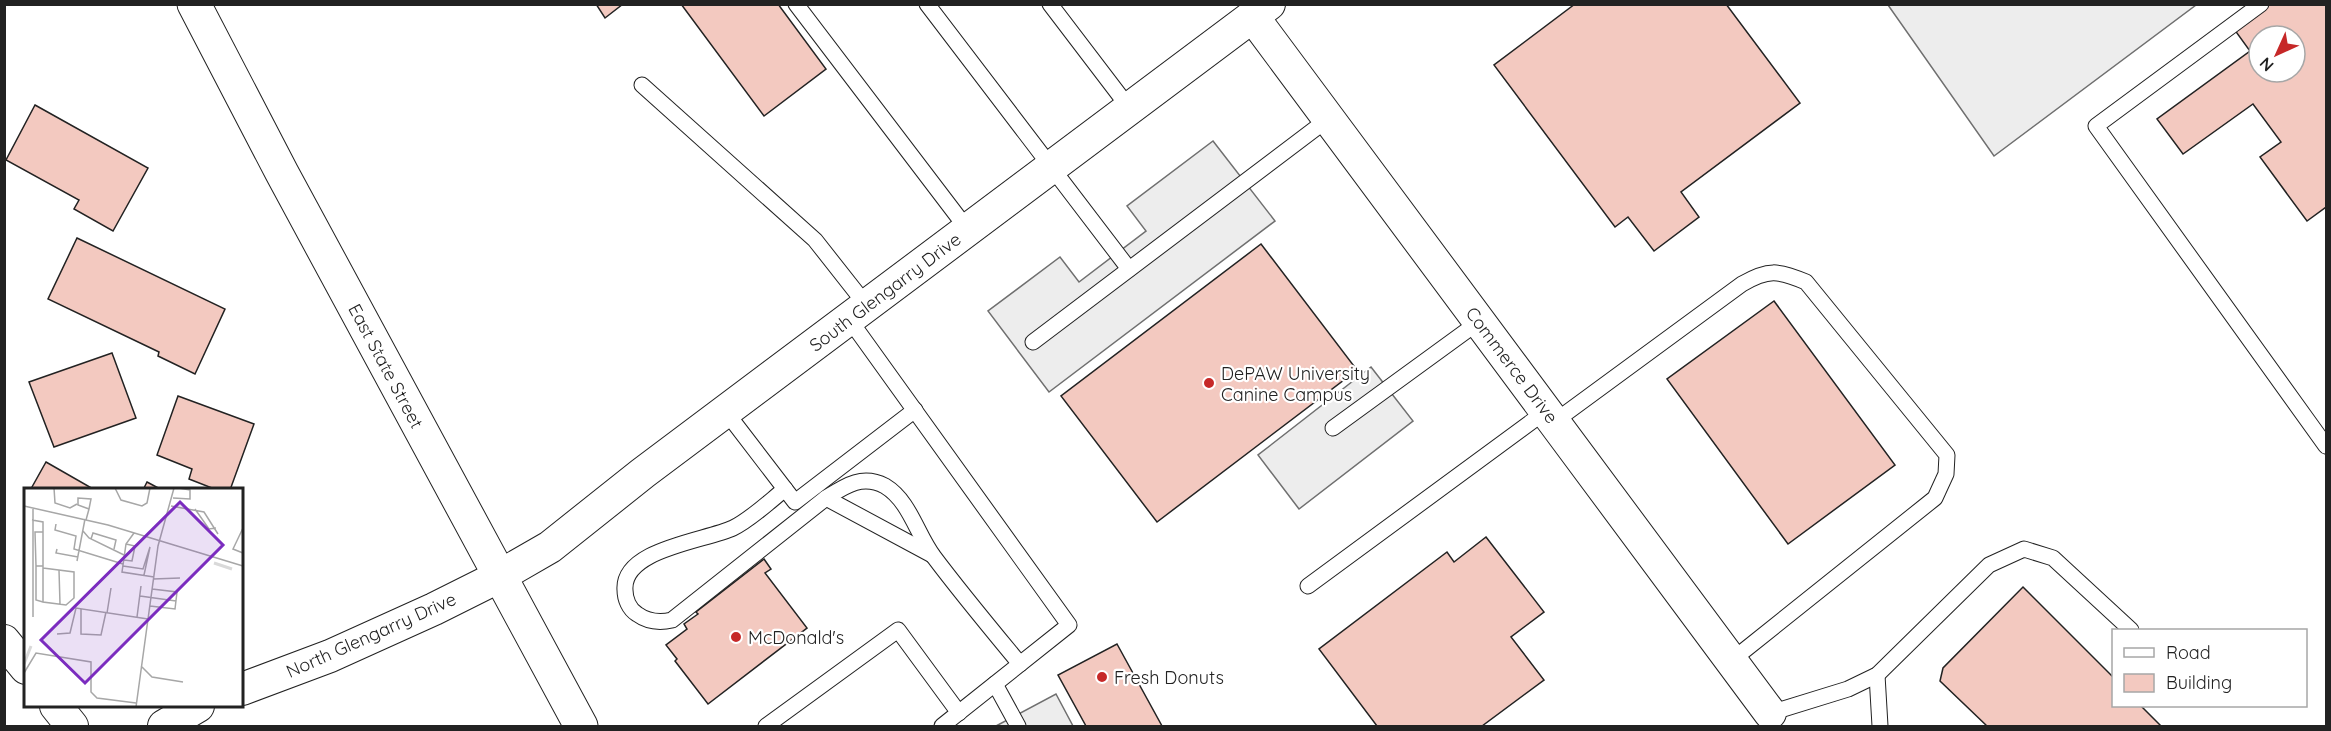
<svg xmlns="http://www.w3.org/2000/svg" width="2331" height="731" font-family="Quicksand,sans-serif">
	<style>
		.parking { fill: #ededed; stroke: #6f6f6f; stroke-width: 1.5 }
		.building { fill: #f3c9c0; stroke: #222; stroke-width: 1.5; fill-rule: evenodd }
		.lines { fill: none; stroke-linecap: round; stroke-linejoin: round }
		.service-casing { stroke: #222; stroke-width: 17 }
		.minor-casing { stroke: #222; stroke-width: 34 }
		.primary-casing { stroke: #222; stroke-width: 35 }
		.service { stroke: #fff; stroke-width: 15 }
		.minor { stroke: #fff; stroke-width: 32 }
		.primary { stroke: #fff; stroke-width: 33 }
		.poi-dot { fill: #c62828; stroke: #fff; stroke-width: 2 }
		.labels { text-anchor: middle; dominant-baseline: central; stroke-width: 4.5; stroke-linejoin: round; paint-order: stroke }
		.street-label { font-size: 18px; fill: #222; stroke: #fff }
		.poi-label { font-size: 18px; fill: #222; stroke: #fff; text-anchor: start }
		.inset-river { fill: none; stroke: #d9d9d9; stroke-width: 3 }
		.inset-road { fill: none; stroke: #a7a7a7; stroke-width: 1.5 }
		.view { fill: #7b2cbf; fill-opacity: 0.15; stroke: #7b2cbf; stroke-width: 3 }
		.inset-edge { fill: none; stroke: #222; stroke-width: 3 }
	</style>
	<rect width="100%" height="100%" fill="#fff"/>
	<g class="parking">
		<polygon points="1888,5 2196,5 1994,156"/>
		<polygon points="1213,141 1275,221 1049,392 988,311 1060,257 1079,282 1146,231 1127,206"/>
		<polygon points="1371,367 1413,421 1299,509 1258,455"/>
		<polygon points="1056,694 1073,726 996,726"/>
	</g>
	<g class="building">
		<polygon points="596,4 623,4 605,18"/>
		<polygon points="681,4 778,4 826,69 764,116"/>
		<polygon points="1575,4 1726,4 1800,103 1681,192 1699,217 1654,251 1628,217 1615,227 1494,65"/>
		<path d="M2267,4H2326V207L2307,221L2260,157L2281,142L2253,104L2183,154L2157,119L2250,51L2234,29ZM2259,36H2295V72H2259Z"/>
		<polygon points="35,105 148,168 113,231 74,209 79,200 6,160"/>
		<polygon points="77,238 225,309 195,374 158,356 159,352 48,299"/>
		<polygon points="1261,244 1357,370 1157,522 1061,396"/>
		<polygon points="1774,301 1895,465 1788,544 1667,379"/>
		<polygon points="112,353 136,418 54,447 29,382"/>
		<polygon points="178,396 254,424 230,490 217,490 189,479 192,469 157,455"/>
		<polygon points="46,462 95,490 36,490 32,487"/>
		<polygon points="147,482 162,490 143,490"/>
		<polygon points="1486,537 1544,612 1511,637 1544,680 1482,726 1377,726 1319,649 1447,552 1454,562"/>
		<polygon points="764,559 771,569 765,573 807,628 708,704 675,661 677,659 666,645 687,629 684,624 698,614 696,612"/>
		<polygon points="2023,587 2114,678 2114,706 2141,706 2161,726 1987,726 1940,681 1943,668"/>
		<polygon points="1117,644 1162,726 1086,726 1058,675"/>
	</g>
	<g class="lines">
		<defs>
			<g id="service">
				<polyline points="796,4 968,230"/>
				<polyline points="927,4 1129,269"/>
				<polyline points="1050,4 1130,109"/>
				<polyline points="2261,4 2096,126 2326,446"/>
				<polyline points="642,85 815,240 867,306"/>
				<polyline points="849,319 1069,625 942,726"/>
				<polyline points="1033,342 1328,119"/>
				<polyline points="726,412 795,502 915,410"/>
				<path d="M1554,422L1742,284C1768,269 1778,270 1806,282L1947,455L1946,474L1935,498L1731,661"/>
				<polyline points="1333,428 1480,321"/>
				<path d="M785,489C770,501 750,520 733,528C705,541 622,549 625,590C625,599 629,609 637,614C648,622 659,623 672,620L826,498C845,486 862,474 885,486C910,501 917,535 934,557C961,593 991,629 1020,664"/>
				<polyline points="826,498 932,555"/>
				<polyline points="1308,586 1546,411"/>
				<polyline points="1877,675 1880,726"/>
				<polyline points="995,684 1018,726"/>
				<polyline points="1770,713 1848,689 1877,675 1989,565 2024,549 2053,558 2131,630"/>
				<polyline points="766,726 898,630 959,713"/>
			</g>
			<g id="minor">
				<polyline points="1253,17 1770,713"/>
				<polyline points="4,641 26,668"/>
				<polyline points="242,689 330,656 434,609 498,577 550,547 643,473 1269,4"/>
				<polyline points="56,706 72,726"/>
				<polyline points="164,726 198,706"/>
			</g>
			<polyline id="primary" points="194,4 282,173 581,726"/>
		</defs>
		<use href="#service" class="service-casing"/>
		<use href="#minor" class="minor-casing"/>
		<use href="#primary" class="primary-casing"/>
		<use href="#service" class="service"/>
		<use href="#minor" class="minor"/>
		<use href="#primary" class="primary"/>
	</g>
	<g class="poi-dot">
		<circle cx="1209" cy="383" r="6"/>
		<circle cx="736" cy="637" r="6"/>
		<circle cx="1102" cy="677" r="6"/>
	</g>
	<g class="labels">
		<g class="street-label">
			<text transform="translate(885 292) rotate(-37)">South Glengarry Drive</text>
			<text transform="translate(1512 365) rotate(53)">Commerce Drive</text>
			<text transform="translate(386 366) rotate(62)">East State Street</text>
			<text transform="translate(371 635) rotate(-24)">North Glengarry Drive</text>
		</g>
		<g class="poi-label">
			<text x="1221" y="373">DePAW University<tspan x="1221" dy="21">Canine Campus</tspan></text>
			<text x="748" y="637">McDonald's</text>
			<text x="1114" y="677">Fresh Donuts</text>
		</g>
	</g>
	<g transform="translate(24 488)">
		<rect width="219" height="219" fill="#fff"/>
		<path class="inset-river" d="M190,75L208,81M0,176L7,158"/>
		<path class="inset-road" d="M30,0L31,15L46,20L53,16M91,0L97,12L118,18L123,15L126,0M149,10L166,11V2L155,0M0,18L84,37L219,78M147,18L180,24L194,46M9,21V129M171,21L185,41L192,40M8,32L19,34V114L42,117L50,110V84L19,80M62,32L65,21L67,11L54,10V17L65,21M32,36L31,42L52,48L50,61L99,76M219,40L209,61L219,65M59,43L65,50L100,67M110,45L102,56L98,84L130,89M67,51L69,45L92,52L90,61M33,61L32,65L54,69M100,72L108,73L111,58L102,56M53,73L61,31M12,78L11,44H19M19,78H12V112L19,114M99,78L119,81L126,59L120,87M35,82L36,116M129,91L156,90M116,108L152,113M126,118L151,121L153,104L128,101M57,121V146L77,147L82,124M83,125L87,100M113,129L117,98M33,146L46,145L52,120L124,131M117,178L128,189L159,194M0,185L12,165L67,174V204L73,210L112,215M112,219L134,58L150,0"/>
		<path class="view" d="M156,14L199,57L61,195L17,152Z"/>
		<rect width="219" height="219" class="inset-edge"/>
	</g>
	<rect width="2331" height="731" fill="none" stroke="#222222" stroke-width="12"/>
	<rect x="2112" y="629" width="195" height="78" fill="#ffffff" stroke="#a7a7a7" stroke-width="1.5"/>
	<rect x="2124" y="648" width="30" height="9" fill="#ffffff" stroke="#a7a7a7" stroke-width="1.5"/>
	<text x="2166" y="659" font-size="18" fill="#222222">Road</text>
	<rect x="2124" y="674" width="30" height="18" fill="#f3c9c0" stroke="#a7a7a7" stroke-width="1.5"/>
	<text x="2166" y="689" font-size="18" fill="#222222">Building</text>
	<g transform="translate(2277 54) rotate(225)"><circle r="28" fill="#ffffff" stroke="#a7a7a7" stroke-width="1.5"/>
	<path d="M0-4.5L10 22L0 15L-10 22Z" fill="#c62828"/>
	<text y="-9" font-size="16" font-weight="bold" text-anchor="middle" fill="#222222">N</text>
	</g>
</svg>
